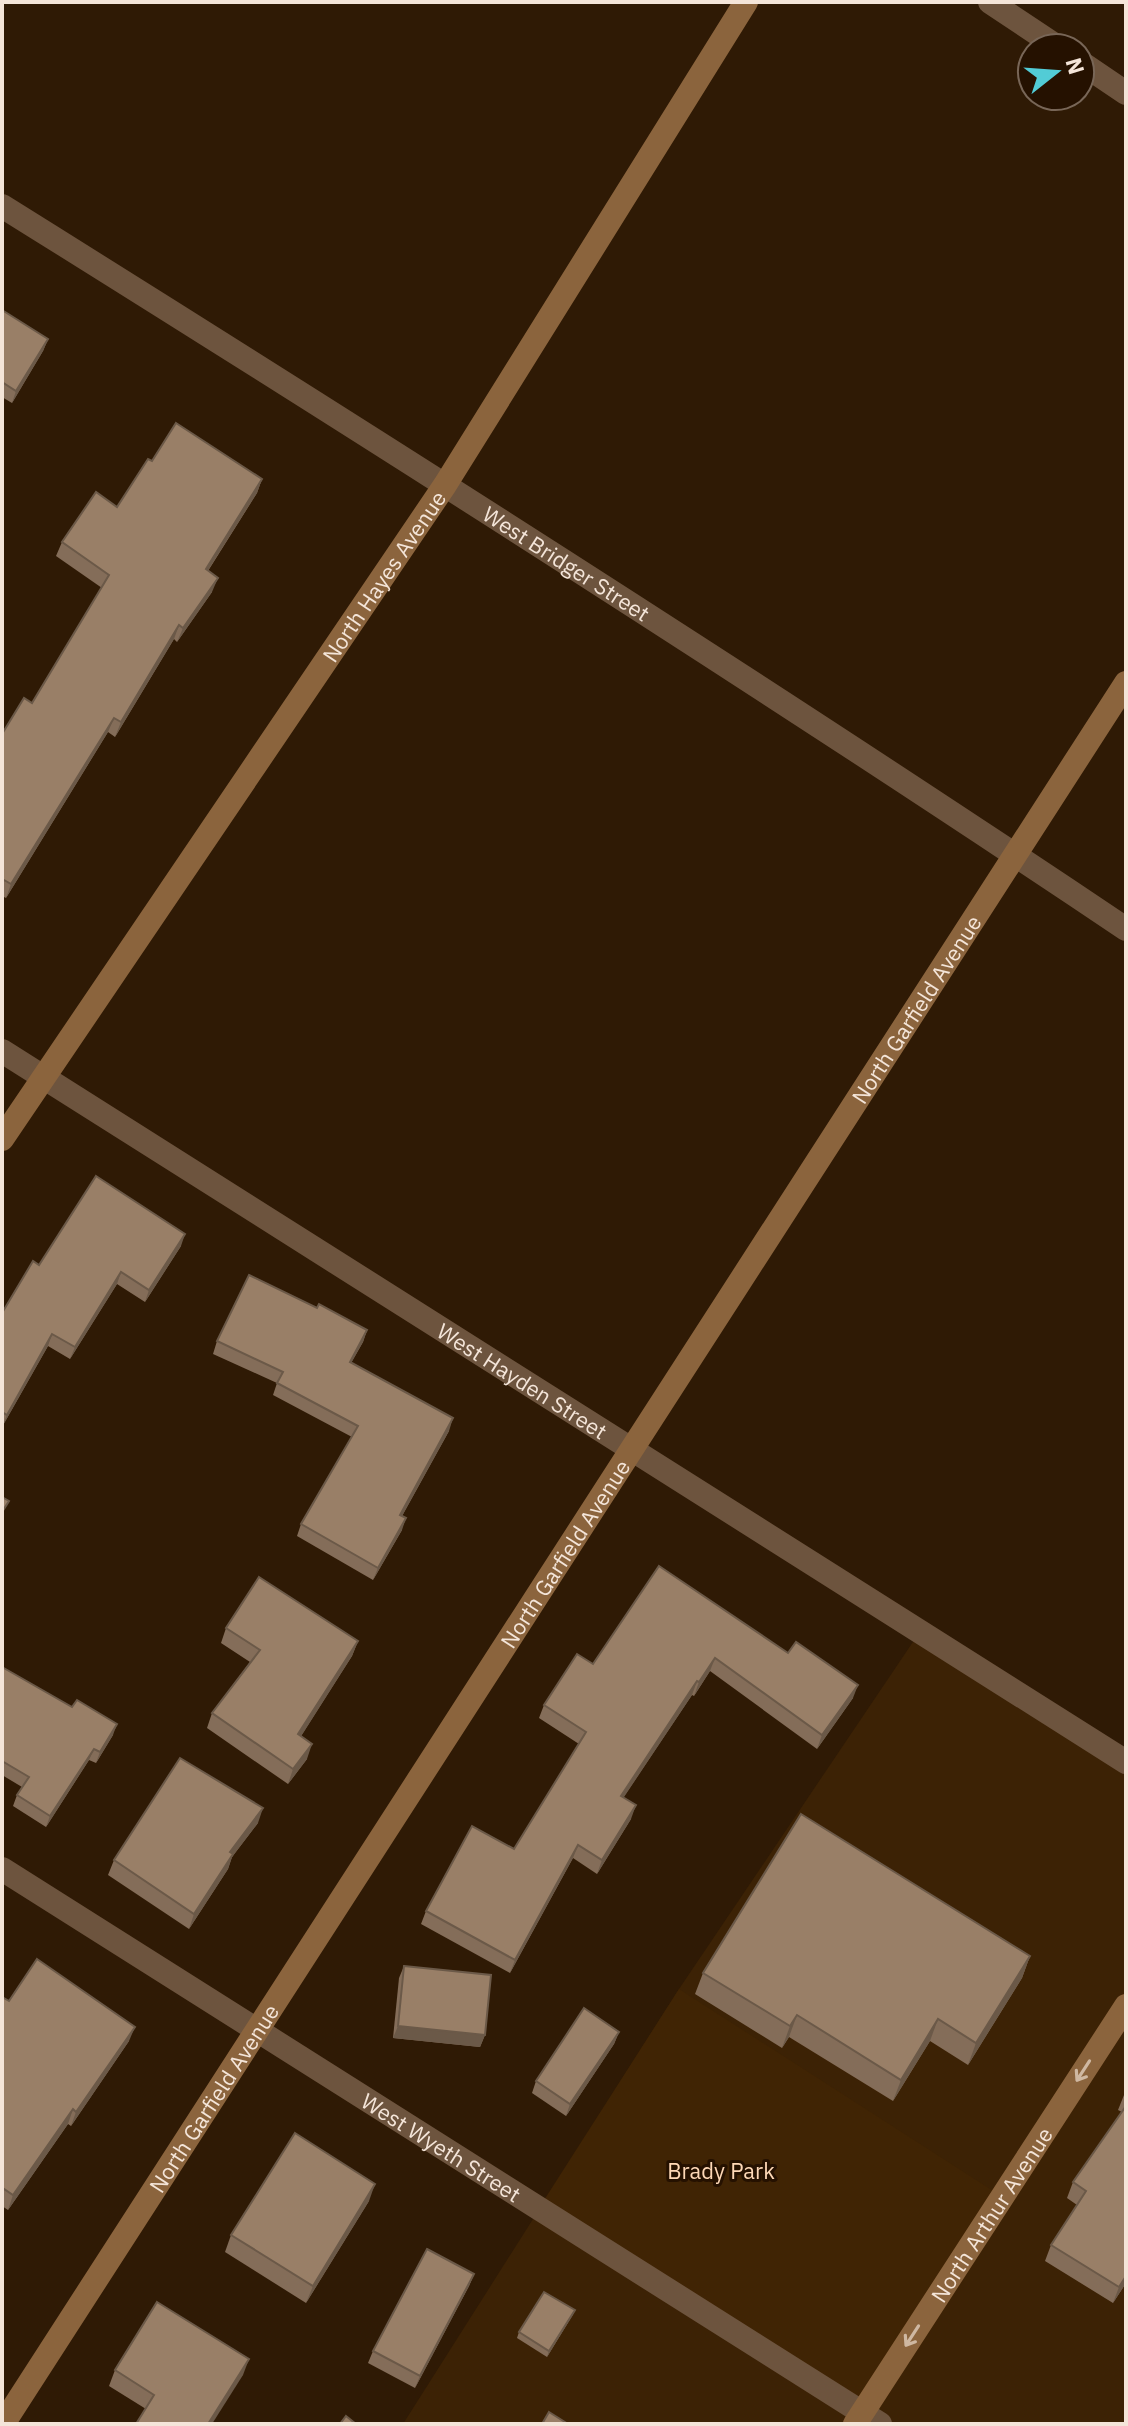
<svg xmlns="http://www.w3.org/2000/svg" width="1128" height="2426" font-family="'IBM Plex Sans',sans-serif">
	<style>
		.built { fill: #3c2205 }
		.green { fill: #402404 }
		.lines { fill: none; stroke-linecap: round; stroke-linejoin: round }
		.street { stroke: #6d543e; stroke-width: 24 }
		.secondary { stroke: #8b643d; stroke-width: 24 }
		.wall { fill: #846d59 }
		.shaded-wall { fill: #6b5948 }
		.building { fill: #997f67; stroke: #6b5948; stroke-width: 2 }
		.oneway { stroke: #cfb8a2 }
		.labels { text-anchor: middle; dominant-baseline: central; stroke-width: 6; stroke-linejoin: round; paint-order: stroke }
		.street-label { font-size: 22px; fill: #f4e5d9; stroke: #251100 }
		.park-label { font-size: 22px; fill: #fed8b6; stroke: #251100 }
	</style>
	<rect width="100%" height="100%" fill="#2f1a05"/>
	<polygon class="built" points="919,1633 1126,1762 1126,2424 403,2424 679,1989"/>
	<polygon class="green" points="679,1989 1001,2196 863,2413 539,2208"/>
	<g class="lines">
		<g class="street">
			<polyline points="990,2 1059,48"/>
			<polyline points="1080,62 1126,93"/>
			<path id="s1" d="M2,206C380,442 756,681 1126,929"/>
			<path id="s2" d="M2,1051L1126,1762"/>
			<path id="s3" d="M2,1869L880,2424"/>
		</g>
		<g class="secondary">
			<path id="s4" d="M2,1139L445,485L746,2"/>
			<path id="s5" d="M3,2424L1126,683"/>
			<path id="s6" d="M855,2424L1126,2006"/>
		</g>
	</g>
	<g class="wall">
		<polygon points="2,310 48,339 43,351 12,403 2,397"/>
		<polygon points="152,461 262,479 257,493 208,571 212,592 177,642 174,639 115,737 108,732 6,898 2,896 2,734 32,703 102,588 56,556 62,542 117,507"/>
		<polygon points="181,1246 145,1302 117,1284 70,1359 48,1346 2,1427 2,1313 39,1265"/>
		<polygon points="317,1308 367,1330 363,1342 351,1363 449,1431 402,1516 402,1530 373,1580 297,1536 301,1524 352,1437 273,1395 277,1383 213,1354 217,1341"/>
		<polygon points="659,1566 853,1698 817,1749 710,1671 694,1696 692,1695 623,1798 631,1819 597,1874 573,1858 510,1973 421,1924 426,1911 514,1849 579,1744 539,1718 544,1705 593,1664"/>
		<polygon points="226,1628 358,1641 352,1656 301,1736 307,1759 288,1784 207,1728 212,1713 250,1662 221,1643"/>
		<polygon points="2,1667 113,1735 96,1763 89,1760 46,1827 13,1806 17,1795 22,1787 2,1775"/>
		<polygon points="258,1823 232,1857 228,1869 189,1929 108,1875 114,1860"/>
		<polygon points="1030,1956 1022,1978 968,2065 930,2041 893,2101 789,2037 782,2048 695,1994 703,1973"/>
		<polygon points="404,1966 485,2035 480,2047 393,2038 399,1978"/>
		<polygon points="2,1997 9,2001 129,2041 71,2126 68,2124 8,2210 2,2206"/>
		<polygon points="619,2032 614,2044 566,2116 532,2093 536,2081"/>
		<polygon points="1126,2090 1126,2283 1113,2303 1045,2261 1051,2245 1077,2205 1067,2198 1073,2182 1122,2112 1118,2110"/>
		<polygon points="369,2201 306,2303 225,2252 231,2235"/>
		<polygon points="474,2274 469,2286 415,2388 368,2363 373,2351"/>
		<polygon points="575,2310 572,2316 547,2357 517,2338 519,2332"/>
		<polygon points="115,2370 243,2375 146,2409 109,2386"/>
	</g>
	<g class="shaded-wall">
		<polygon points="48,339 43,351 12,403 16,391"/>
		<polygon points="262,479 257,493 200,583 206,569"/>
		<polygon points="218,578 212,592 177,642 183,628"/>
		<polygon points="179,625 174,639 115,737 121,722"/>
		<polygon points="114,718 108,732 6,898 11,884"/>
		<polygon points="185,1234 181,1246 145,1302 149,1290"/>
		<polygon points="121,1272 117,1284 70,1359 75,1347"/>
		<polygon points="367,1330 363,1342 345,1374 350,1362"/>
		<polygon points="52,1334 48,1346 2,1427 7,1415"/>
		<polygon points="453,1418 449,1431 396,1527 400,1515"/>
		<polygon points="406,1518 402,1530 373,1580 378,1568"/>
		<polygon points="358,1641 352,1656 293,1749 298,1734"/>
		<polygon points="715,1658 710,1671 694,1696 699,1682"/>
		<polygon points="697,1681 692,1695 616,1809 621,1796"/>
		<polygon points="858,1685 853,1698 817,1749 822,1735"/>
		<polygon points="117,1724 113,1735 96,1763 100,1752"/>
		<polygon points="312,1744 307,1759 288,1784 293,1769"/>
		<polygon points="94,1749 89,1760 46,1827 50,1816"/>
		<polygon points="636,1805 631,1819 597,1874 602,1860"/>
		<polygon points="263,1808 258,1823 232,1857 228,1869 189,1929 194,1914 230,1852"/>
		<polygon points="578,1845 573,1858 510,1973 515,1960"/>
		<polygon points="1030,1956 1022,1978 968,2065 976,2043"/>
		<polygon points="797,2015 789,2037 782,2048 790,2026"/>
		<polygon points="938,2019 930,2041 893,2101 901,2080"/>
		<polygon points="398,2026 485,2035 480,2047 393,2038"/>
		<polygon points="135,2027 129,2041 71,2126 76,2112"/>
		<polygon points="619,2032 614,2044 566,2116 570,2104"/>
		<polygon points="73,2109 68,2124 8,2210 13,2195"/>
		<polygon points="375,2184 369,2201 306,2303 313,2286"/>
		<polygon points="474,2274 469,2286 415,2388 420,2376"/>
		<polygon points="1126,2276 1126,2283 1113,2303 1119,2287"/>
		<polygon points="575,2310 572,2316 547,2357 549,2351"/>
		<polygon points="249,2359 243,2375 212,2424 208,2424"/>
	</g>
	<g class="building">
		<polygon points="2,310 48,339 16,391 2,382"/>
		<polygon points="176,423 262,479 206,569 218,578 183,628 179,625 121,722 114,718 11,884 4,880 2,883 2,734 24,698 32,703 109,575 62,542 96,492 117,507 148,459 152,461"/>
		<polygon points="96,1176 185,1234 149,1290 121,1272 75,1347 52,1334 7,1415 2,1412 2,1313 33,1261 39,1265"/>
		<polygon points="249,1275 317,1308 319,1304 367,1330 350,1362 453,1418 400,1515 406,1518 378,1568 301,1524 358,1426 277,1383 283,1372 217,1341"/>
		<polygon points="2,1497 9,1501 2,1512"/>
		<polygon points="659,1566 788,1653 796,1642 858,1685 822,1735 715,1658 699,1682 697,1681 621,1796 636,1805 602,1860 578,1845 515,1960 426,1911 472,1826 514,1849 586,1732 544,1705 577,1654 593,1664"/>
		<polygon points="259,1577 358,1641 298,1734 312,1744 293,1769 212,1713 260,1650 226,1628"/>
		<polygon points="2,1667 72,1707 77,1700 117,1724 100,1752 94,1749 50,1816 17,1795 29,1777 2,1761"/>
		<polygon points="180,1758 263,1808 230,1852 233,1854 194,1914 114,1860"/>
		<polygon points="801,1814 1030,1956 976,2043 938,2019 901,2080 797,2015 790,2026 703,1973"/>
		<polygon points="37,1959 135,2027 76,2112 73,2109 13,2195 4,2189 2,2192 2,1997 9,2001"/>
		<polygon points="404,1966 491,1975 485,2035 398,2026"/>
		<polygon points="584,2008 619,2032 570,2104 536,2081"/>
		<polygon points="1126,2106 1126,2276 1119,2287 1051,2245 1086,2191 1073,2182"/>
		<polygon points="295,2133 375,2184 313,2286 231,2235"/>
		<polygon points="427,2249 474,2274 420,2376 373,2351"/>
		<polygon points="544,2292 575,2310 549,2351 519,2332"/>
		<polygon points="157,2302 249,2359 208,2424 136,2424 154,2395 115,2370"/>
		<polygon points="549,2412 568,2424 542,2424"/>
		<polygon points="346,2416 356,2424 340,2424"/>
	</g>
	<defs><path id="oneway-shaft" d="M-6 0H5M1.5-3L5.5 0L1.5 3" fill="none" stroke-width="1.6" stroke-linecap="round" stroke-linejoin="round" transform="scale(2)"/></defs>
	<g class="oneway">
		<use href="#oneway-shaft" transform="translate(1083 2071) rotate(123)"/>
		<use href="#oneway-shaft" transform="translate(912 2336) rotate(123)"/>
	</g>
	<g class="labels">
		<g class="street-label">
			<text stroke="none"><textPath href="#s1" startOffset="668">West Bridger Street</textPath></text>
			<text stroke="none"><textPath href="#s4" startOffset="680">North Hayes Avenue</textPath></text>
			<text stroke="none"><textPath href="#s5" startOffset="1684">North Garfield Avenue</textPath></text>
			<text stroke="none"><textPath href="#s2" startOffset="616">West Hayden Street</textPath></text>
			<text stroke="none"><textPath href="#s5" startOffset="1036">North Garfield Avenue</textPath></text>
			<text stroke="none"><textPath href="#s5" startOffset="388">North Garfield Avenue</textPath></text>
			<text stroke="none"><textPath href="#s3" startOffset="520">West Wyeth Street</textPath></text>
			<text stroke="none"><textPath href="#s6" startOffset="250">North Arthur Avenue</textPath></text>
		</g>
		<g class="park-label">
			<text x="721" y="2170">Brady Park</text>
		</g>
	</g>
	<rect width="1128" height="2426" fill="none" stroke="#f4e5d9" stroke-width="8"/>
	<g transform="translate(1056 72) rotate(73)"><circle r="38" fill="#251100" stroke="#786657" stroke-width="2"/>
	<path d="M0-6L14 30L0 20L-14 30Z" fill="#52ccd6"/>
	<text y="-12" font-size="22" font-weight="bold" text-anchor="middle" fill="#f4e5d9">N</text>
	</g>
</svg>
